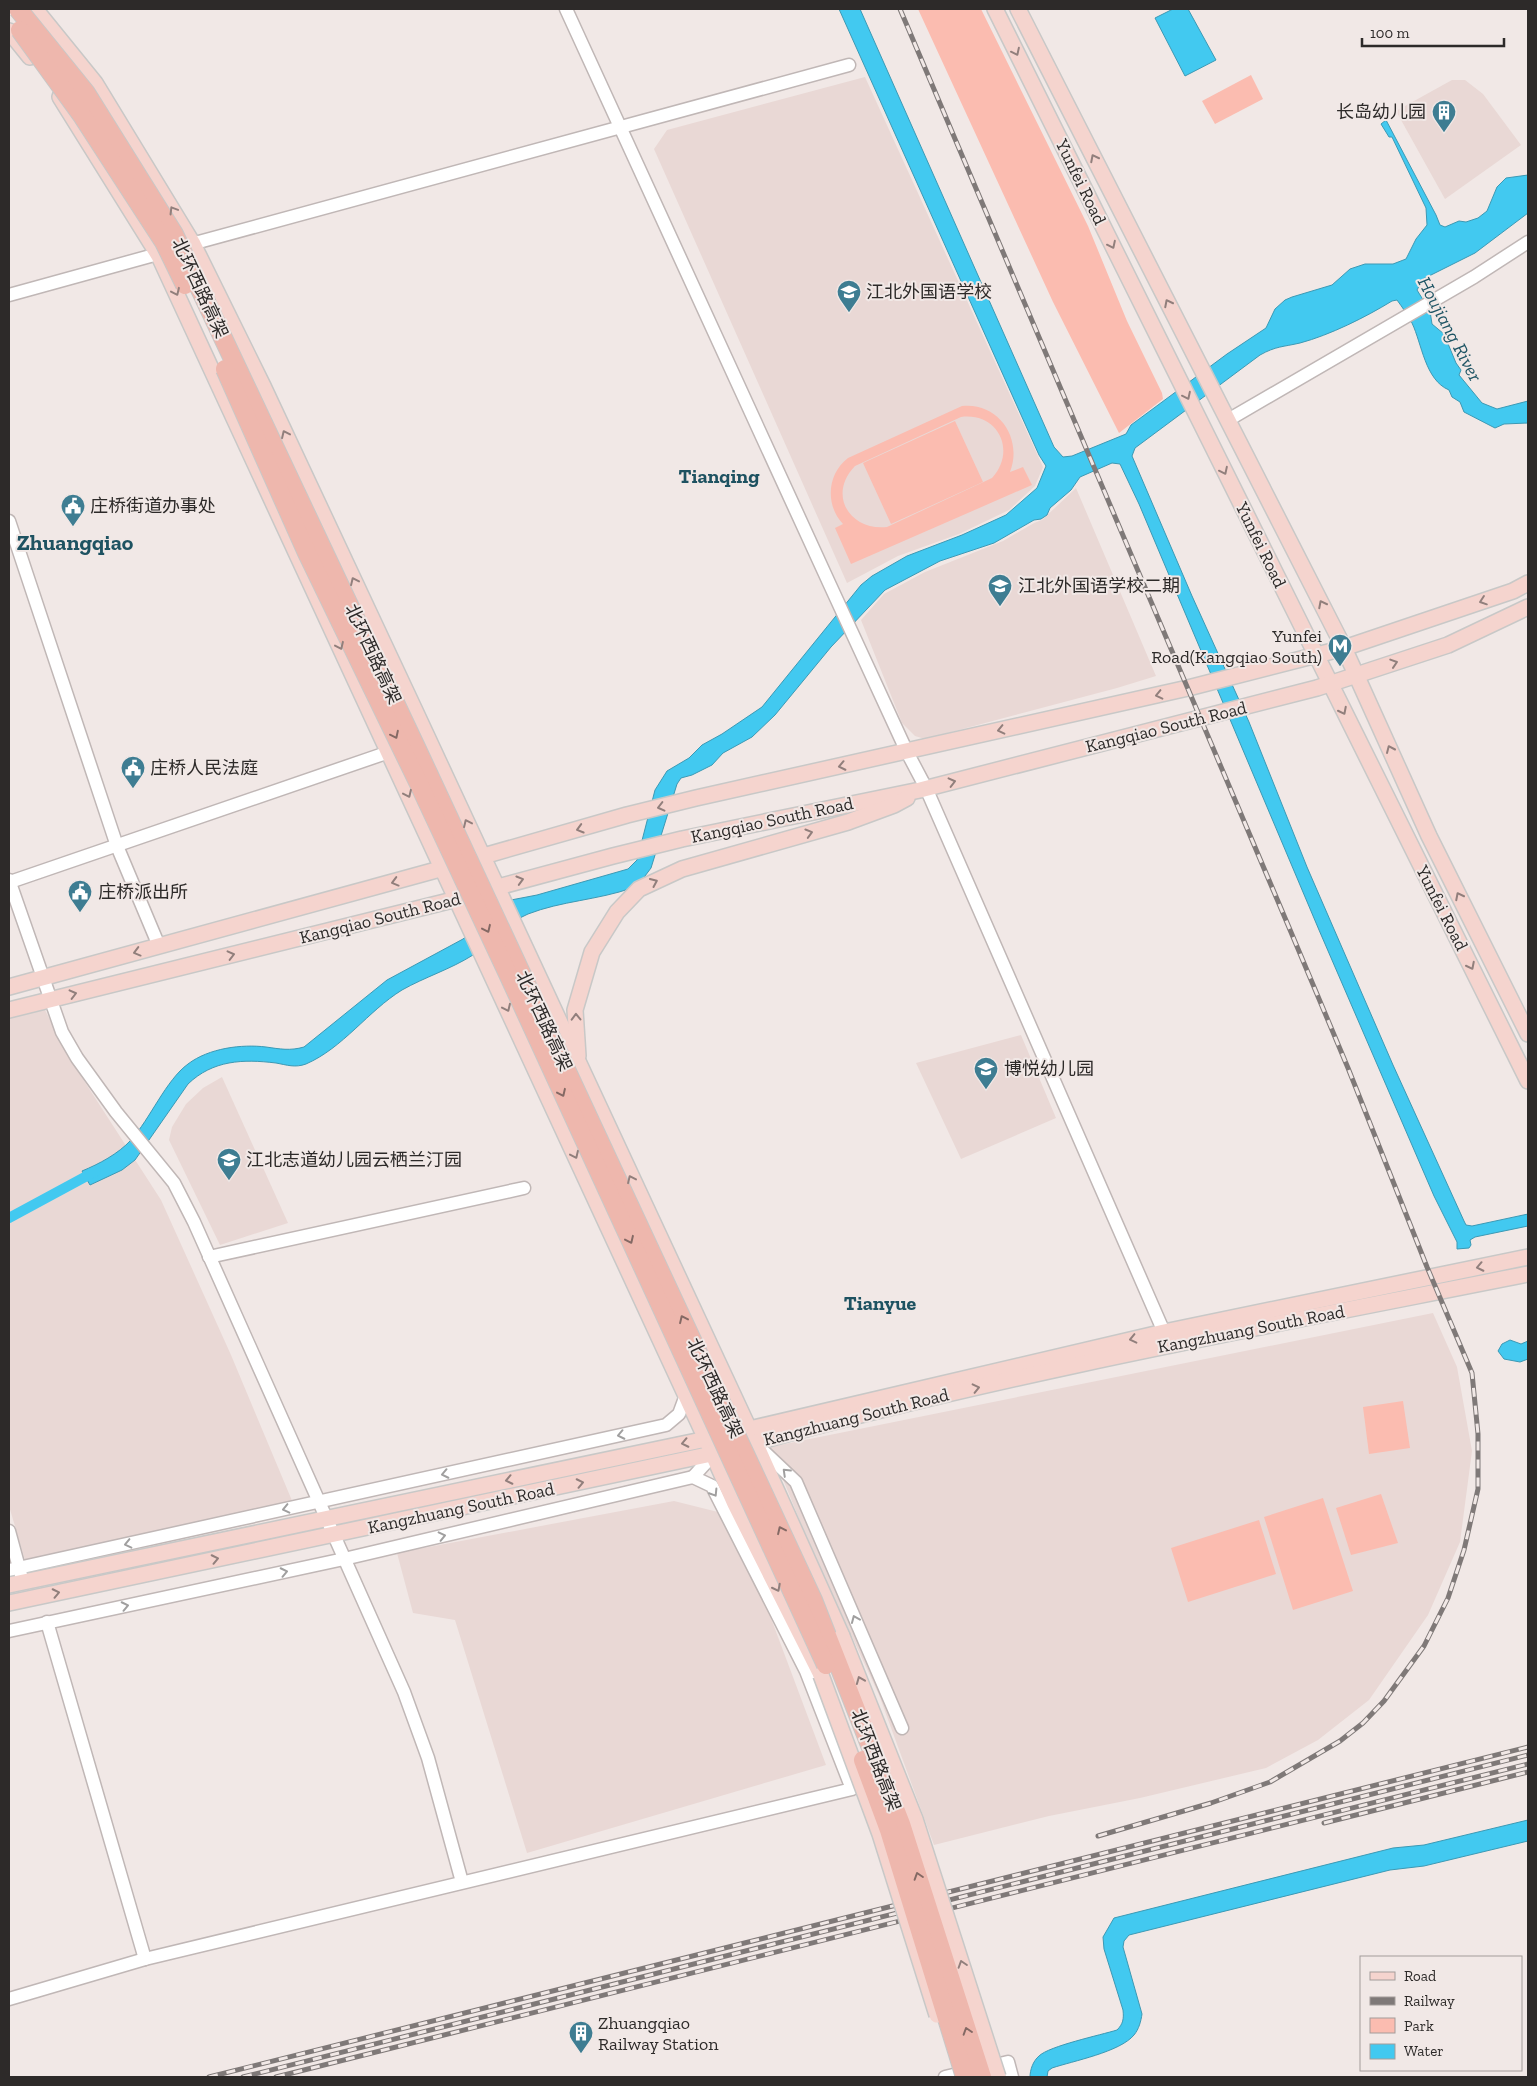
<svg xmlns="http://www.w3.org/2000/svg" width="1537" height="2086" font-family="'Zilla Slab','Noto Sans SC',serif">
	<style>
		.built { fill: #e9d8d5 }
		.green { fill: #fbbcb0; fill-rule: evenodd }
		.water { fill: #42c9f0; stroke: #3c99b4 }
		.lines { fill: none; stroke-linecap: round; stroke-linejoin: round }
		.canal { stroke: #42c9f0; stroke-width: 10 }
		.minor-casing { stroke: #c0b7b6; stroke-width: 15 }
		.major-casing { stroke: #c8c8c7; stroke-width: 18 }
		.minor { stroke: #fff; stroke-width: 12 }
		.major { stroke: #f5d4ce; stroke-width: 15 }
		.rail-casing { stroke: #7f7978; stroke-width: 5 }
		.rail { stroke: #f1e8e6; stroke-width: 3; stroke-dasharray: 9; stroke-linecap: butt }
		.major-bridge-casing { stroke: #c8c8c7; stroke-width: 18; stroke-linecap: butt }
		.highway-bridge-casing { stroke: #c8c8c7; stroke-width: 20; stroke-linecap: butt }
		.major-bridge { stroke: #f5d4ce; stroke-width: 15 }
		.highway-bridge { stroke: #eeb7ad; stroke-width: 18 }
		.oneway { stroke: #917f7c }
		.oneway2 { stroke: #846964 }
		.oneway3 { stroke: #a09f9f }
		.labels { text-anchor: middle; dominant-baseline: central; stroke-width: 4; stroke-linejoin: round; paint-order: stroke }
		.poi-label { font-size: 18px; fill: #2d2a29; stroke: #f1e8e6; text-anchor: start }
		.street-label { font-size: 18px; fill: #2d2a29; stroke: #f1e8e6 }
		.water-label { font-size: 19px; font-style: italic; fill: #1e5464; stroke: #f1e8e6 }
		.quarter-label { font-size: 20px; font-weight: bold; fill: #1e5261; stroke: #f1e8e6 }
		.district-label { font-size: 22px; font-weight: bold; fill: #1e5261; stroke: #f1e8e6 }
	</style>
	<rect width="100%" height="100%" fill="#f1e8e6"/>
	<g class="built">
		<polygon points="865,77 1043,467 1035,486 1009,510 959,534 898,556 847,583 654,149 667,130"/>
		<polygon points="1452,80 1465,80 1483,94 1521,145 1445,199 1396,111"/>
		<polygon points="1076,488 1156,676 1117,688 925,739 915,736 902,723 861,620 884,594 925,572 1003,541 1034,523 1042,520"/>
		<polygon points="44,1008 70,1059 161,1200 231,1355 293,1503 25,1560 9,1506 9,1016"/>
		<polygon points="1021,1035 1056,1118 961,1159 916,1063"/>
		<polygon points="222,1077 288,1223 220,1245 169,1140 172,1127 186,1104 203,1088"/>
		<polygon points="1433,1313 1457,1367 1472,1451 1460,1542 1428,1615 1369,1700 1318,1740 1266,1768 1140,1798 1049,1816 934,1845 879,1695 810,1546 770,1447"/>
		<polygon points="674,1501 718,1512 769,1613 826,1765 527,1853 455,1620 413,1613 397,1553"/>
	</g>
	<g class="green">
		<polygon points="918,9 981,9 1088,226 1127,321 1162,393 1163,399 1119,433 1053,302"/>
		<polygon points="1251,75 1263,99 1215,124 1202,101"/>
		<path d="M962,406C999,402 1023,439 1010,472L1023,467L1032,485L851,564L835,528L843,524C825,505 827,474 848,458ZM961,417C998,412 1017,451 992,478L887,527C850,531 827,495 855,466Z"/>
		<polygon points="955,421 983,482 891,524 863,463"/>
		<polygon points="1403,1401 1410,1448 1369,1454 1363,1407"/>
		<polygon points="1381,1494 1398,1543 1351,1555 1336,1508"/>
		<polygon points="1323,1498 1353,1591 1293,1610 1264,1517"/>
		<polygon points="1259,1520 1276,1574 1188,1602 1171,1548"/>
	</g>
	<g class="water">
		<path d="M839,9H860L1054,447L1063,457L1072,456L1126,434L1131,425L1227,354L1266,328L1275,309L1285,300L1292,297L1332,285L1350,269L1365,264H1393L1406,259L1416,239L1427,225L1426,208L1392,137H1389L1381,124L1386,120L1436,215L1440,225L1445,227L1459,221L1466,222L1478,218L1487,211L1497,187L1506,178L1528,175V213L1475,253L1423,279L1417,290L1430,311L1432,324L1444,334L1456,363L1461,370L1459,375L1482,403L1497,409L1528,401V423L1504,424L1495,428L1464,412L1460,402L1452,397L1449,390C1425,380 1422,344 1412,323C1408,315 1402,307 1397,300L1392,301C1366,317 1330,335 1300,343C1283,347 1276,346 1260,355L1135,448L1132,456L1192,596L1249,722L1307,867L1393,1065L1464,1221L1466,1225L1472,1226L1528,1214V1226L1475,1237L1470,1240L1471,1245L1469,1248L1457,1249V1242L1434,1196L1319,930L1139,504L1120,464L1112,463L1080,477L1071,490L1050,508L1047,515L1041,519L1034,520L994,543L940,561L885,590L831,647L775,715L752,737L723,753L712,765L692,775L681,778L677,784L651,868L642,880L632,888C598,900 561,901 528,914C508,922 492,943 473,955C451,969 425,977 402,990C368,1011 343,1048 306,1064C295,1068 287,1065 276,1063C243,1059 213,1060 188,1084L135,1160L122,1170L90,1185L82,1171C99,1164 118,1154 131,1140C150,1119 166,1080 188,1064C209,1048 242,1044 266,1047C280,1049 290,1051 304,1047L387,980L463,939L511,900L537,895L628,869L637,860L655,790L667,771L689,758L702,745L722,734L762,707L861,585L872,576L907,556L962,535L1006,515L1037,488L1046,466L1039,455Z"/>
		<polygon points="1173,9 1188,9 1216,60 1185,76 1155,18"/>
		<polygon points="1510,1340 1521,1344 1528,1341 1528,1359 1520,1362 1504,1359 1498,1351 1502,1344"/>
		<path d="M1528,1820V1841L1424,1866L1390,1870L1129,1935L1124,1941L1123,1947L1142,2014C1141,2021 1139,2029 1134,2035C1120,2052 1073,2061 1052,2068L1048,2071L1047,2077H1030C1030,2070 1033,2061 1039,2056C1049,2046 1101,2035 1117,2030C1123,2024 1124,2019 1123,2010L1104,1949L1103,1937L1114,1918L1393,1848L1424,1845Z"/>
	</g>
	<g class="lines">
		<polyline class="canal" points="9,1218 96,1171"/>
		<defs>
			<g id="minor">
				<polyline points="566,9 830,585 907,752 926,788 1167,1339"/>
				<polyline points="184,246 849,65"/>
				<polyline points="9,295 165,252"/>
				<polyline points="1228,420 1474,277 1528,242"/>
				<polyline points="9,521 117,846 159,946"/>
				<polyline points="9,880 62,1032 77,1058 116,1112 174,1183 194,1222 404,1692 428,1758 462,1882"/>
				<polyline points="10,882 389,752"/>
				<polyline points="209,1257 524,1188"/>
				<polyline points="758,1446 796,1482 902,1728"/>
				<polyline points="693,1477 713,1455"/>
				<polyline points="9,1531 21,1575"/>
				<polyline points="9,1570 666,1425 679,1414 686,1395"/>
				<polyline points="47,1622 145,1959"/>
				<polyline points="9,1631 344,1559 693,1477 712,1486 806,1671 852,1789 145,1959 9,1999"/>
				<polyline points="945,2077 1008,2062 1012,2077"/>
			</g>
			<g id="major">
				<polyline points="35,9 95,83 193,244 263,386 417,715 749,1429 842,1636"/>
				<polyline points="995,9 1528,1081"/>
				<polyline points="1018,9 1344,648 1429,836 1528,1034"/>
				<polyline points="9,31 30,57"/>
				<polyline points="60,97 159,256 706,1439 735,1504 821,1675"/>
				<polyline points="473,859 627,815 696,798 1188,688 1344,648 1513,591 1528,583"/>
				<polyline points="487,890 613,856 682,839 920,790 1317,688 1448,645 1528,607"/>
				<polyline points="9,987 451,866"/>
				<polyline points="9,1010 465,897"/>
				<polyline points="578,1056 575,1010 592,952 617,912 639,889 682,869 848,822 894,805 907,798"/>
				<polyline points="741,1431 1164,1332 1528,1257"/>
				<path d="M746,1445C1004,1374 1266,1326 1528,1274"/>
				<polyline points="9,1585 716,1437"/>
				<polyline points="9,1603 721,1452"/>
			</g>
		</defs>
		<use href="#minor" class="minor-casing"/>
		<use href="#major" class="major-casing"/>
		<use href="#minor" class="minor"/>
		<use href="#major" class="major"/>
		<defs>
			<g id="rail">
				<polyline points="900,9 1288,925 1348,1068 1427,1267 1472,1373 1478,1434 1478,1489 1464,1550 1448,1598 1424,1646 1384,1701 1363,1723 1340,1741 1270,1782 1211,1803 1098,1836"/>
				<polyline points="1324,1823 1528,1772"/>
				<polyline points="209,2077 1528,1747"/>
				<polyline points="243,2077 1528,1755"/>
				<polyline points="276,2077 1528,1764"/>
			</g>
		</defs>
		<use href="#rail" class="rail-casing"/>
		<use href="#rail" class="rail"/>
		<defs>
			<g id="major-bridge">
				<polyline points="842,1636 915,1819 998,2077"/>
				<polyline points="821,1675 880,1834 937,2015"/>
			</g>
			<g id="highway-bridge">
				<polyline points="18,9 86,93 174,234 415,745 813,1600 901,1824 982,2077"/>
				<polyline points="20,30 83,117 164,242 185,285"/>
				<polyline points="225,369 307,553 418,782 508,974 826,1665"/>
				<polyline points="863,1760 889,1830 965,2077"/>
			</g>
		</defs>
		<use href="#major-bridge" class="major-bridge-casing"/>
		<use href="#highway-bridge" class="highway-bridge-casing"/>
		<use href="#major-bridge" class="major-bridge"/>
		<use href="#highway-bridge" class="highway-bridge"/>
	</g>
	<defs><path id="oneway-chevron" d="M-2-3.5L2.5 0L-2 3.5" fill="none" stroke-width="1.6" stroke-linecap="round" stroke-linejoin="round" transform="scale(1.25)"/></defs>
	<g class="oneway">
		<use href="#oneway-chevron" transform="translate(1016 52) rotate(64)"/>
		<use href="#oneway-chevron" transform="translate(1094 158) rotate(-117)"/>
		<use href="#oneway-chevron" transform="translate(173 210) rotate(-121)"/>
		<use href="#oneway-chevron" transform="translate(1112 245) rotate(64)"/>
		<use href="#oneway-chevron" transform="translate(176 292) rotate(65)"/>
		<use href="#oneway-chevron" transform="translate(1168 303) rotate(-117)"/>
		<use href="#oneway-chevron" transform="translate(1187 396) rotate(64)"/>
		<use href="#oneway-chevron" transform="translate(285 434) rotate(-115)"/>
		<use href="#oneway-chevron" transform="translate(1224 471) rotate(64)"/>
		<use href="#oneway-chevron" transform="translate(354 581) rotate(-115)"/>
		<use href="#oneway-chevron" transform="translate(1483 601) rotate(161)"/>
		<use href="#oneway-chevron" transform="translate(1322 604) rotate(-117)"/>
		<use href="#oneway-chevron" transform="translate(340 646) rotate(65)"/>
		<use href="#oneway-chevron" transform="translate(1394 663) rotate(-18)"/>
		<use href="#oneway-chevron" transform="translate(1159 695) rotate(167)"/>
		<use href="#oneway-chevron" transform="translate(1343 711) rotate(63)"/>
		<use href="#oneway-chevron" transform="translate(1001 730) rotate(167)"/>
		<use href="#oneway-chevron" transform="translate(1390 749) rotate(-114)"/>
		<use href="#oneway-chevron" transform="translate(842 766) rotate(168)"/>
		<use href="#oneway-chevron" transform="translate(952 782) rotate(-14)"/>
		<use href="#oneway-chevron" transform="translate(408 794) rotate(65)"/>
		<use href="#oneway-chevron" transform="translate(661 807) rotate(166)"/>
		<use href="#oneway-chevron" transform="translate(467 823) rotate(-115)"/>
		<use href="#oneway-chevron" transform="translate(580 829) rotate(164)"/>
		<use href="#oneway-chevron" transform="translate(809 833) rotate(-16)"/>
		<use href="#oneway-chevron" transform="translate(520 880) rotate(-16)"/>
		<use href="#oneway-chevron" transform="translate(395 882) rotate(165)"/>
		<use href="#oneway-chevron" transform="translate(654 882) rotate(-24)"/>
		<use href="#oneway-chevron" transform="translate(1459 896) rotate(-117)"/>
		<use href="#oneway-chevron" transform="translate(137 952) rotate(165)"/>
		<use href="#oneway-chevron" transform="translate(231 955) rotate(-14)"/>
		<use href="#oneway-chevron" transform="translate(1471 966) rotate(63)"/>
		<use href="#oneway-chevron" transform="translate(73 994) rotate(-14)"/>
		<use href="#oneway-chevron" transform="translate(507 1008) rotate(65)"/>
		<use href="#oneway-chevron" transform="translate(576 1017) rotate(-91)"/>
		<use href="#oneway-chevron" transform="translate(575 1155) rotate(65)"/>
		<use href="#oneway-chevron" transform="translate(631 1179) rotate(-115)"/>
		<use href="#oneway-chevron" transform="translate(1480 1267) rotate(168)"/>
		<use href="#oneway-chevron" transform="translate(1133 1339) rotate(167)"/>
		<use href="#oneway-chevron" transform="translate(976 1388) rotate(-13)"/>
		<use href="#oneway-chevron" transform="translate(685 1443) rotate(168)"/>
		<use href="#oneway-chevron" transform="translate(509 1480) rotate(168)"/>
		<use href="#oneway-chevron" transform="translate(580 1483) rotate(-12)"/>
		<use href="#oneway-chevron" transform="translate(215 1559) rotate(-12)"/>
		<use href="#oneway-chevron" transform="translate(777 1588) rotate(63)"/>
		<use href="#oneway-chevron" transform="translate(56 1593) rotate(-12)"/>
		<use href="#oneway-chevron" transform="translate(860 1680) rotate(-112)"/>
		<use href="#oneway-chevron" transform="translate(962 1964) rotate(-108)"/>
	</g>
	<g class="oneway2">
		<use href="#oneway-chevron" transform="translate(395 735) rotate(64)"/>
		<use href="#oneway-chevron" transform="translate(487 929) rotate(65)"/>
		<use href="#oneway-chevron" transform="translate(562 1093) rotate(65)"/>
		<use href="#oneway-chevron" transform="translate(630 1240) rotate(65)"/>
		<use href="#oneway-chevron" transform="translate(683 1319) rotate(-115)"/>
		<use href="#oneway-chevron" transform="translate(781 1530) rotate(-115)"/>
		<use href="#oneway-chevron" transform="translate(918 1876) rotate(-108)"/>
		<use href="#oneway-chevron" transform="translate(967 2031) rotate(-108)"/>
	</g>
	<g class="oneway3">
		<use href="#oneway-chevron" transform="translate(621 1435) rotate(168)"/>
		<use href="#oneway-chevron" transform="translate(786 1472) rotate(-136)"/>
		<use href="#oneway-chevron" transform="translate(445 1474) rotate(168)"/>
		<use href="#oneway-chevron" transform="translate(714 1493) rotate(58)"/>
		<use href="#oneway-chevron" transform="translate(286 1509) rotate(167)"/>
		<use href="#oneway-chevron" transform="translate(442 1536) rotate(-13)"/>
		<use href="#oneway-chevron" transform="translate(128 1544) rotate(167)"/>
		<use href="#oneway-chevron" transform="translate(284 1572) rotate(-12)"/>
		<use href="#oneway-chevron" transform="translate(125 1606) rotate(-12)"/>
		<use href="#oneway-chevron" transform="translate(855 1619) rotate(-113)"/>
	</g>
	<defs>
		<symbol id="building-pin" viewBox="-11 -11 22 30"><path d="M0 17L-7.5 6A9.5 9.5 0 1 1 7.5 6Z" fill="#3e7d92" stroke="#f1e8e6"/><path d="M-4-6H4V6H1V3H-1V6H-4ZM-2.5-4.3h1.7v1.8h-1.7ZM.8-4.3h1.7v1.8H.8ZM-2.5-1h1.7V.8h-1.7ZM.8-1h1.7V.8H.8Z" fill="#fff"/></symbol>
		<symbol id="school-pin" viewBox="-11 -11 22 30"><path d="M0 17L-7.5 6A9.5 9.5 0 1 1 7.5 6Z" fill="#3e7d92" stroke="#f1e8e6"/><path d="M0-5L7-2L0 1L-7-2ZM-4 1L0 2.5L4 1V4Q0 6-4 4Z" fill="#fff"/></symbol>
		<symbol id="civic-pin" viewBox="-11 -11 22 30"><path d="M0 17L-7.5 6A9.5 9.5 0 1 1 7.5 6Z" fill="#3e7d92" stroke="#f1e8e6"/><path d="M-.6-6.5H3V-4.5H.6V-3L4-1V1h2V6H-6V1h2V-1L-.6-3ZM-1.2 2.5V6h2.4V2.5Z" fill="#fff"/></symbol>
		<symbol id="metro-pin" viewBox="-11 -11 22 30"><path d="M0 17L-7.5 6A9.5 9.5 0 1 1 7.5 6Z" fill="#3e7d92" stroke="#f1e8e6"/><path d="M-5.5 5V-5H-3L0 0L3-5H5.5V5H3V-.5L0 4L-3-.5V5Z" fill="#fff"/></symbol>
	</defs>
	<g fill-rule="evenodd">
		<use href="#building-pin" x="1430" y="98" width="28" height="38"/>
		<use href="#school-pin" x="835" y="278" width="28" height="38"/>
		<use href="#civic-pin" x="59" y="492" width="28" height="38"/>
		<use href="#school-pin" x="986" y="572" width="28" height="38"/>
		<use href="#metro-pin" x="1326" y="632" width="28" height="38"/>
		<use href="#civic-pin" x="119" y="754" width="28" height="38"/>
		<use href="#civic-pin" x="66" y="878" width="28" height="38"/>
		<use href="#school-pin" x="972" y="1055" width="28" height="38"/>
		<use href="#school-pin" x="215" y="1146" width="28" height="38"/>
		<use href="#building-pin" x="567" y="2019" width="28" height="38"/>
	</g>
	<g class="labels">
		<g class="poi-label">
			<text x="1426" y="112" text-anchor="end">长岛幼儿园</text>
			<text x="866" y="292">江北外国语学校</text>
			<text x="90" y="506">庄桥街道办事处</text>
			<text x="1018" y="586">江北外国语学校二期</text>
			<text x="1322" y="636" text-anchor="end">Yunfei<tspan x="1322" dy="21">Road(Kangqiao South)</tspan></text>
			<text x="150" y="768">庄桥人民法庭</text>
			<text x="98" y="892">庄桥派出所</text>
			<text x="1004" y="1069">博悦幼儿园</text>
			<text x="246" y="1160">江北志道幼儿园云栖兰汀园</text>
			<text x="598" y="2023">Zhuangqiao<tspan x="598" dy="21">Railway Station</tspan></text>
		</g>
		<g class="street-label">
			<text transform="translate(1081 182) rotate(64)">Yunfei Road</text>
			<text transform="translate(200 288) rotate(65)">北环西路高架</text>
			<text transform="translate(1261 545) rotate(64)">Yunfei Road</text>
			<text transform="translate(373 654) rotate(65)">北环西路高架</text>
			<text transform="translate(1166 727) rotate(-14)">Kangqiao South Road</text>
			<text transform="translate(772 820) rotate(-12)">Kangqiao South Road</text>
			<text transform="translate(1442 908) rotate(63)">Yunfei Road</text>
			<text transform="translate(380 918) rotate(-14)">Kangqiao South Road</text>
			<text transform="translate(544 1021) rotate(65)">北环西路高架</text>
			<text transform="translate(1251 1329) rotate(-11)">Kangzhuang South Road</text>
			<text transform="translate(715 1388) rotate(65)">北环西路高架</text>
			<text transform="translate(856 1417) rotate(-14)">Kangzhuang South Road</text>
			<text transform="translate(461 1508) rotate(-12)">Kangzhuang South Road</text>
			<text transform="translate(876 1760) rotate(69)">北环西路高架</text>
		</g>
		<g class="water-label">
			<text transform="translate(1450 329) rotate(62)">Houjiang River</text>
		</g>
		<g class="quarter-label">
			<text x="719" y="476">Tianqing</text>
			<text x="880" y="1303">Tianyue</text>
		</g>
		<g class="district-label">
			<text x="75" y="542">Zhuangqiao</text>
		</g>
	</g>
	<rect width="1537" height="2086" fill="none" stroke="#2d2a29" stroke-width="20"/>
	<rect x="1360" y="1956" width="162" height="115" fill="#f1e8e6" stroke="#a39c9a"/>
	<rect x="1370" y="1972" width="25" height="8" fill="#f5d4ce" stroke="#a39c9a"/>
	<text x="1404" y="1981" font-size="15" fill="#2d2a29">Road</text>
	<rect x="1370" y="1997" width="25" height="8" fill="#7f7978" stroke="#a39c9a"/>
	<text x="1404" y="2006" font-size="15" fill="#2d2a29">Railway</text>
	<rect x="1370" y="2018" width="25" height="15" fill="#fbbcb0" stroke="#a39c9a"/>
	<text x="1404" y="2031" font-size="15" fill="#2d2a29">Park</text>
	<rect x="1370" y="2044" width="25" height="15" fill="#42c9f0" stroke="#a39c9a"/>
	<text x="1404" y="2056" font-size="15" fill="#2d2a29">Water</text>
	<path d="M1362 38v8h142v-8" fill="none" stroke="#2d2a29" stroke-width="2.5"/>
	<text x="1370" y="38" font-size="15" fill="#2d2a29" stroke="#f1e8e6" stroke-width="4" paint-order="stroke">100 m</text>
</svg>
